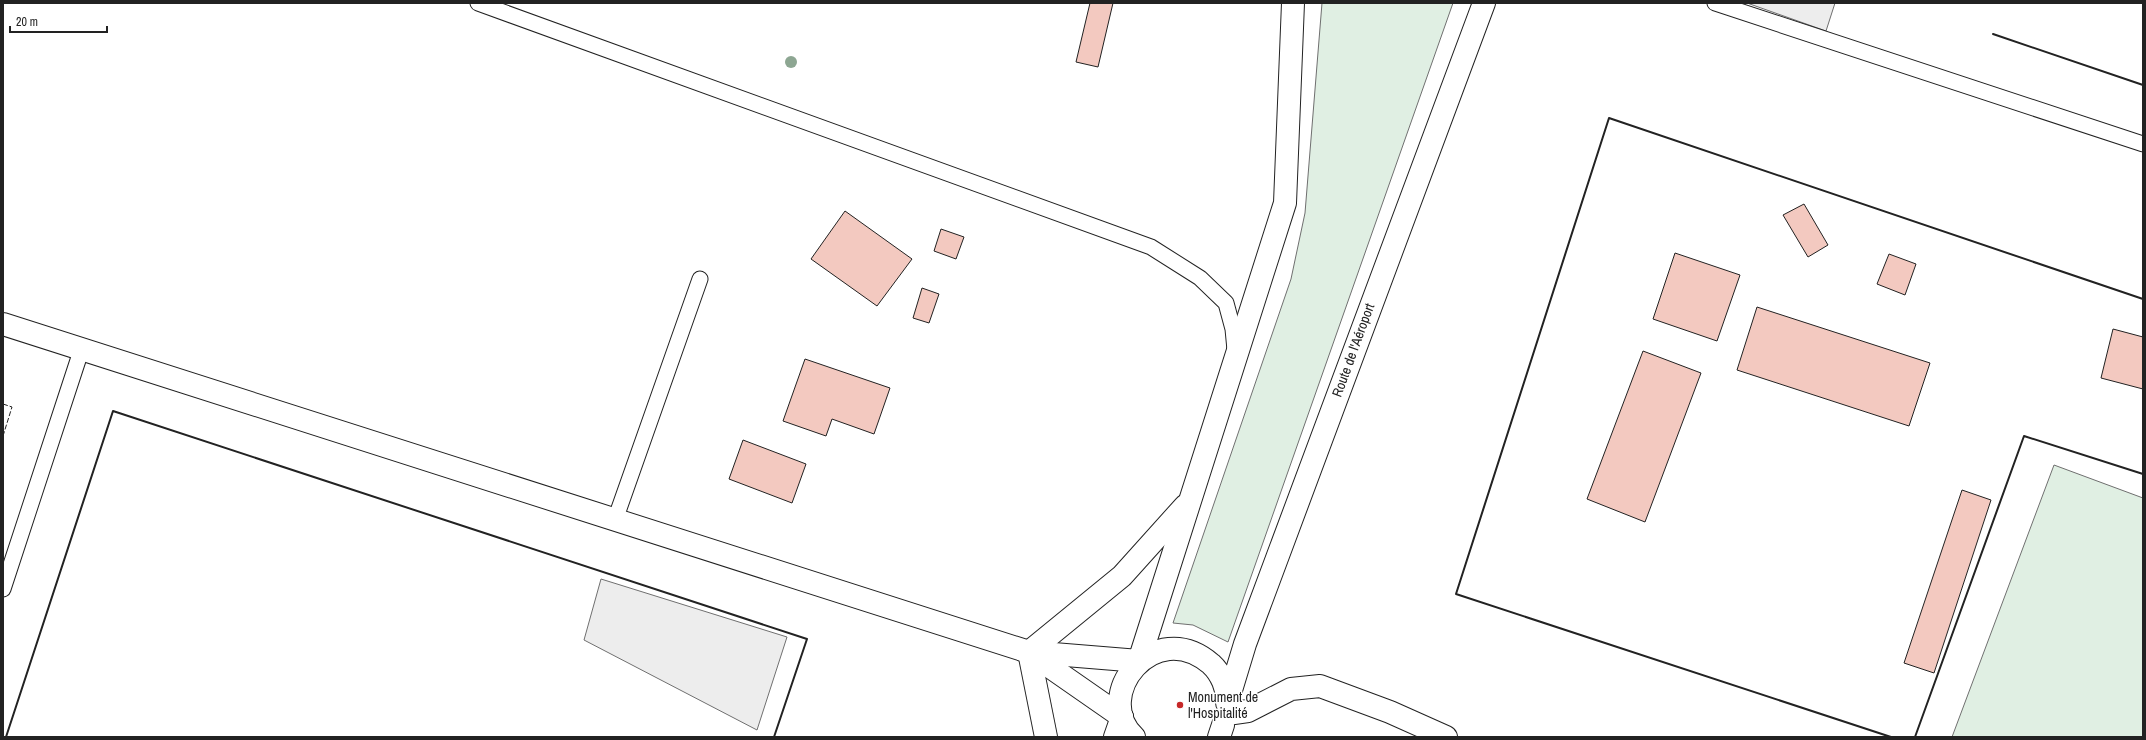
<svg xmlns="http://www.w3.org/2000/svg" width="2146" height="740" font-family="'Archivo Narrow',sans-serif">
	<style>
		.green { fill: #e0efe3; stroke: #6f6f6f }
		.parking { fill: #ededed; stroke: #6f6f6f }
		.building { fill: #f3c9c0; stroke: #222 }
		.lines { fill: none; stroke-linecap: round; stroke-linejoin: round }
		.service-casing { stroke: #222; stroke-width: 17 }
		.tertiary-casing { stroke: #222; stroke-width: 24 }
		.trunk-casing { stroke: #222; stroke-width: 24 }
		.service { stroke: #fff; stroke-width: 15 }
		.tertiary { stroke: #fff; stroke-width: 22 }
		.trunk { stroke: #fff; stroke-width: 22 }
		.fence { stroke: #222; stroke-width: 1; stroke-dasharray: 5 2; stroke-linecap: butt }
		.wall { stroke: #222; stroke-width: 2 }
		.tree { fill: #8da692 }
		.poi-dot { fill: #c62828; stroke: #fff; stroke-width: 1.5 }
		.labels { text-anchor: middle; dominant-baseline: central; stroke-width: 3; stroke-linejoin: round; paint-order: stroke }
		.street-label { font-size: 14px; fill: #222; stroke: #fff }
		.poi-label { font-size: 14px; fill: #222; stroke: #fff; text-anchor: start }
	</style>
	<rect width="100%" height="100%" fill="#fff"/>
	<g class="green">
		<polygon points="1322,3 1453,3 1228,642 1193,625 1173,623 1291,279 1305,213"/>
		<polygon points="2054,465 2143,498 2143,737 1952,737"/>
	</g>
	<g class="parking">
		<polygon points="1747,3 1835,3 1826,31"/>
		<polygon points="601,579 787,637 757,730 584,640"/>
	</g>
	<g class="building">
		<polygon points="1090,3 1113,3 1098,67 1076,62"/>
		<polygon points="1804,204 1828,245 1808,257 1783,215"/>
		<polygon points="845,211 912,259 877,306 811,259"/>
		<polygon points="941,229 964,237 956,259 934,251"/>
		<polygon points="1675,253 1740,275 1717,341 1653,319"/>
		<polygon points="1889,254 1916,264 1905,295 1877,284"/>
		<polygon points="922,288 939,294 929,323 913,318"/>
		<polygon points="1757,307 1930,363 1909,426 1737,370"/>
		<polygon points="2113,329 2143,337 2143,389 2101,378"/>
		<polygon points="1643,351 1701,373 1645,522 1587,499"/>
		<polygon points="805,359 890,388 874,434 832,419 826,436 783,421"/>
		<polygon points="743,440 806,464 792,503 729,479"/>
		<polygon points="1962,490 1991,500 1934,673 1904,663"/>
	</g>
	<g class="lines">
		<defs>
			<g id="service">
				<polyline points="478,3 1151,247 1200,278 1226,303 1233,329 1235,350"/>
				<polyline points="1715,3 2143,144"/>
				<polyline points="615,520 700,279"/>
				<polyline points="3,589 81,351"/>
			</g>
			<g id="tertiary">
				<polyline points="3,324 1029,652 1139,661 1285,203 1293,3"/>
				<polyline points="1029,652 1122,576 1185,506"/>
				<polyline points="1030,653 1122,717"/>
				<polyline points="1228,700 1245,644 1484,3"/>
				<polyline points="1227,714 1248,711 1291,689 1320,686 1390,712 1446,737"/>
				<path d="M1134,737C1091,696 1154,615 1211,664C1221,673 1228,689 1227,703"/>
			</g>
			<g id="trunk">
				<polyline points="1029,652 1046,737"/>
				<polyline points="1115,737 1122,717"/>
				<polyline points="1219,737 1223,725"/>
			</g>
		</defs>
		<use href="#service" class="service-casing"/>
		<use href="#tertiary" class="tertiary-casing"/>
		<use href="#trunk" class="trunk-casing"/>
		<use href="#service" class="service"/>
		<use href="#tertiary" class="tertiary"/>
		<use href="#trunk" class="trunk"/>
		<polyline class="fence" points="3,404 12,407 3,436"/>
		<g class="wall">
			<polyline points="1993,34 2143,85"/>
			<polyline points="6,737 113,411 807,639 774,737"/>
			<polyline points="1891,737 1456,594 1609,118 2143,299"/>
			<polyline points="1915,737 2024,436 2143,474"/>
		</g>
	</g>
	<circle class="tree" cx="791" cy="62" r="6"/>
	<circle class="poi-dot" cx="1180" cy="705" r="4"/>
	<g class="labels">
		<g class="street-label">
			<text transform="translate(1353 350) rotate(-70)">Route de l'Aéroport</text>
		</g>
		<g class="poi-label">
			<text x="1188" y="697">Monument de<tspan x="1188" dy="16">l'Hospitalité</tspan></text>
		</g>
	</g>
	<rect width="2146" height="740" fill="none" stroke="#222222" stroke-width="8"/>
	<path d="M10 26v6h97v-6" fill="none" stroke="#222222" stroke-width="2"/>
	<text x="16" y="26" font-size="12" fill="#222222" stroke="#ffffff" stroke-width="3" paint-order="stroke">20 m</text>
</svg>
